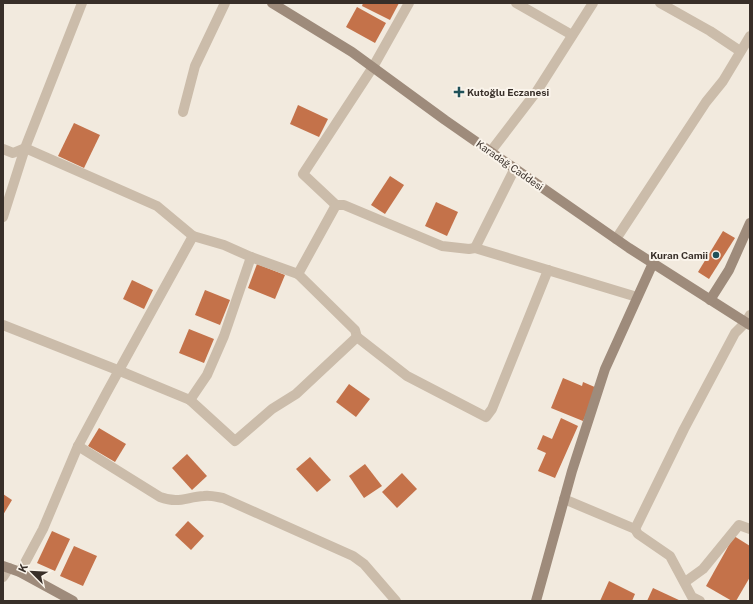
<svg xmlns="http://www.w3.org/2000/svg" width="753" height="604" font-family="'Public Sans',sans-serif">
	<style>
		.building { fill: #c4724a }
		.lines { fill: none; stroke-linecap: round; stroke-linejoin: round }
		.street { stroke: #cbbcaa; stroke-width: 10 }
		.secondary { stroke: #9e8b7b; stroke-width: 10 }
		.poi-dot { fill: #1f5159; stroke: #faf4eb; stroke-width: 1.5 }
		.labels { text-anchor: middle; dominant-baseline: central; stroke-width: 4; stroke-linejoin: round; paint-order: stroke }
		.poi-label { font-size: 10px; font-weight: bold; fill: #382f29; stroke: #faf4eb; text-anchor: start }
		.street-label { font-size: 10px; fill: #382f29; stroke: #faf4eb }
	</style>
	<rect width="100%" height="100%" fill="#f2eade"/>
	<g class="building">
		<polygon points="363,3 399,3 390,20 362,6"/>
		<polygon points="357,7 386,23 375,43 346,27"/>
		<polygon points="298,105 328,119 319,137 290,124"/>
		<polygon points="74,123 100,135 84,168 58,156"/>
		<polygon points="390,176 404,185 385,214 371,205"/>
		<polygon points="436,202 458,212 447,236 425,226"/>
		<polygon points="723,231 735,238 709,279 698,272"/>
		<polygon points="257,264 285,275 275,299 248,288"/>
		<polygon points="132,280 153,290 144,309 123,299"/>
		<polygon points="205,290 230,300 220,325 195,315"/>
		<polygon points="189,329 214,339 204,363 179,353"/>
		<polygon points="563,378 582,386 583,382 597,388 583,421 551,408"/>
		<polygon points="349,384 370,399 356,417 336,402"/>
		<polygon points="561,418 578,426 555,478 538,471 546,453 537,449 543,435 552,439"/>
		<polygon points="99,428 126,444 115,462 88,446"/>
		<polygon points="187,454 207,476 192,490 172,468"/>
		<polygon points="310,457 331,480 317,492 296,469"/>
		<polygon points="365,464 382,486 364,498 349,476"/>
		<polygon points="402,473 417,489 397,508 382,492"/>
		<polygon points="3,494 12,500 3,515"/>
		<polygon points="188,521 204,536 191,550 175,535"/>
		<polygon points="52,531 70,539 55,571 37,563"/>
		<polygon points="734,536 750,546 750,577 736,601 732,601 706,586"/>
		<polygon points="74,546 97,556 83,586 60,576"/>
		<polygon points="609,581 635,594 632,601 600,601"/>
		<polygon points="653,588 681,601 647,601"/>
	</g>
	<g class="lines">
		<g class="street">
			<polyline points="409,3 373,67 303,174 336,205 344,205 442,246 469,249 475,248 637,297"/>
			<polyline points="516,3 572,35"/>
			<polyline points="660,3 710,31 740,51"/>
			<polyline points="183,112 195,66 225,3"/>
			<polyline points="3,149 13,153 25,148 157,206 193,236 224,245 251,257 298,274 355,330 357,337 407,376 486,417 492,409 548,270"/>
			<polyline points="491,151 537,91 593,3"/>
			<polyline points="3,217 25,148 82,3"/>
			<polyline points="616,239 706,102 723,81 750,36"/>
			<polyline points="475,248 515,168"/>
			<polyline points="298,274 336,205"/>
			<polyline points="3,325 120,371 190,400 235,441 272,409 296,394 357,337"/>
			<polyline points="190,400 207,375 224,336 251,257"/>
			<path d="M78,446L160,497C179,504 186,497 204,496C210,495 217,497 223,498L353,556L364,564L396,601"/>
			<polyline points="564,499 635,529 638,534 670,556 692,597 700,601"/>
			<polyline points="635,529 684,429 735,333 746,322 750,315"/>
			<polyline points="20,572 43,529 78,446 107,392 193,236"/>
			<polyline points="3,577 9,568"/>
			<polyline points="685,582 703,569 739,525 750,529"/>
		</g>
		<g class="secondary">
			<polyline points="272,3 352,52 445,120 629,248 750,325"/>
			<polyline points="710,300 729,270 750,223"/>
			<polyline points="3,566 20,572 73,601"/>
			<polyline points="536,601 572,471 605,369 653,263"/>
		</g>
	</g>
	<g class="poi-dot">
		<path d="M457 86h4v4h4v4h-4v4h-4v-4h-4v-4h4z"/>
		<circle cx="716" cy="255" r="4"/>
	</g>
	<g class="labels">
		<g class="poi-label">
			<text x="467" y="92">Kutoğlu Eczanesi</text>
			<text x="708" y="255" text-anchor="end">Kuran Camii</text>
		</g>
		<g class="street-label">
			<text transform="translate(510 165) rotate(35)">Karadağ Caddesi</text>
		</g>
	</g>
	<rect width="753" height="604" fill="none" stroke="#382f29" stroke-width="8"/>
	<g transform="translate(32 572) rotate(294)" stroke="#faf4eb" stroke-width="3" paint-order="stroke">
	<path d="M0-3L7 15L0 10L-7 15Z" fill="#382f29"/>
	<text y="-6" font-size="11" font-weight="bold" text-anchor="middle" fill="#382f29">K</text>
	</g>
</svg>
